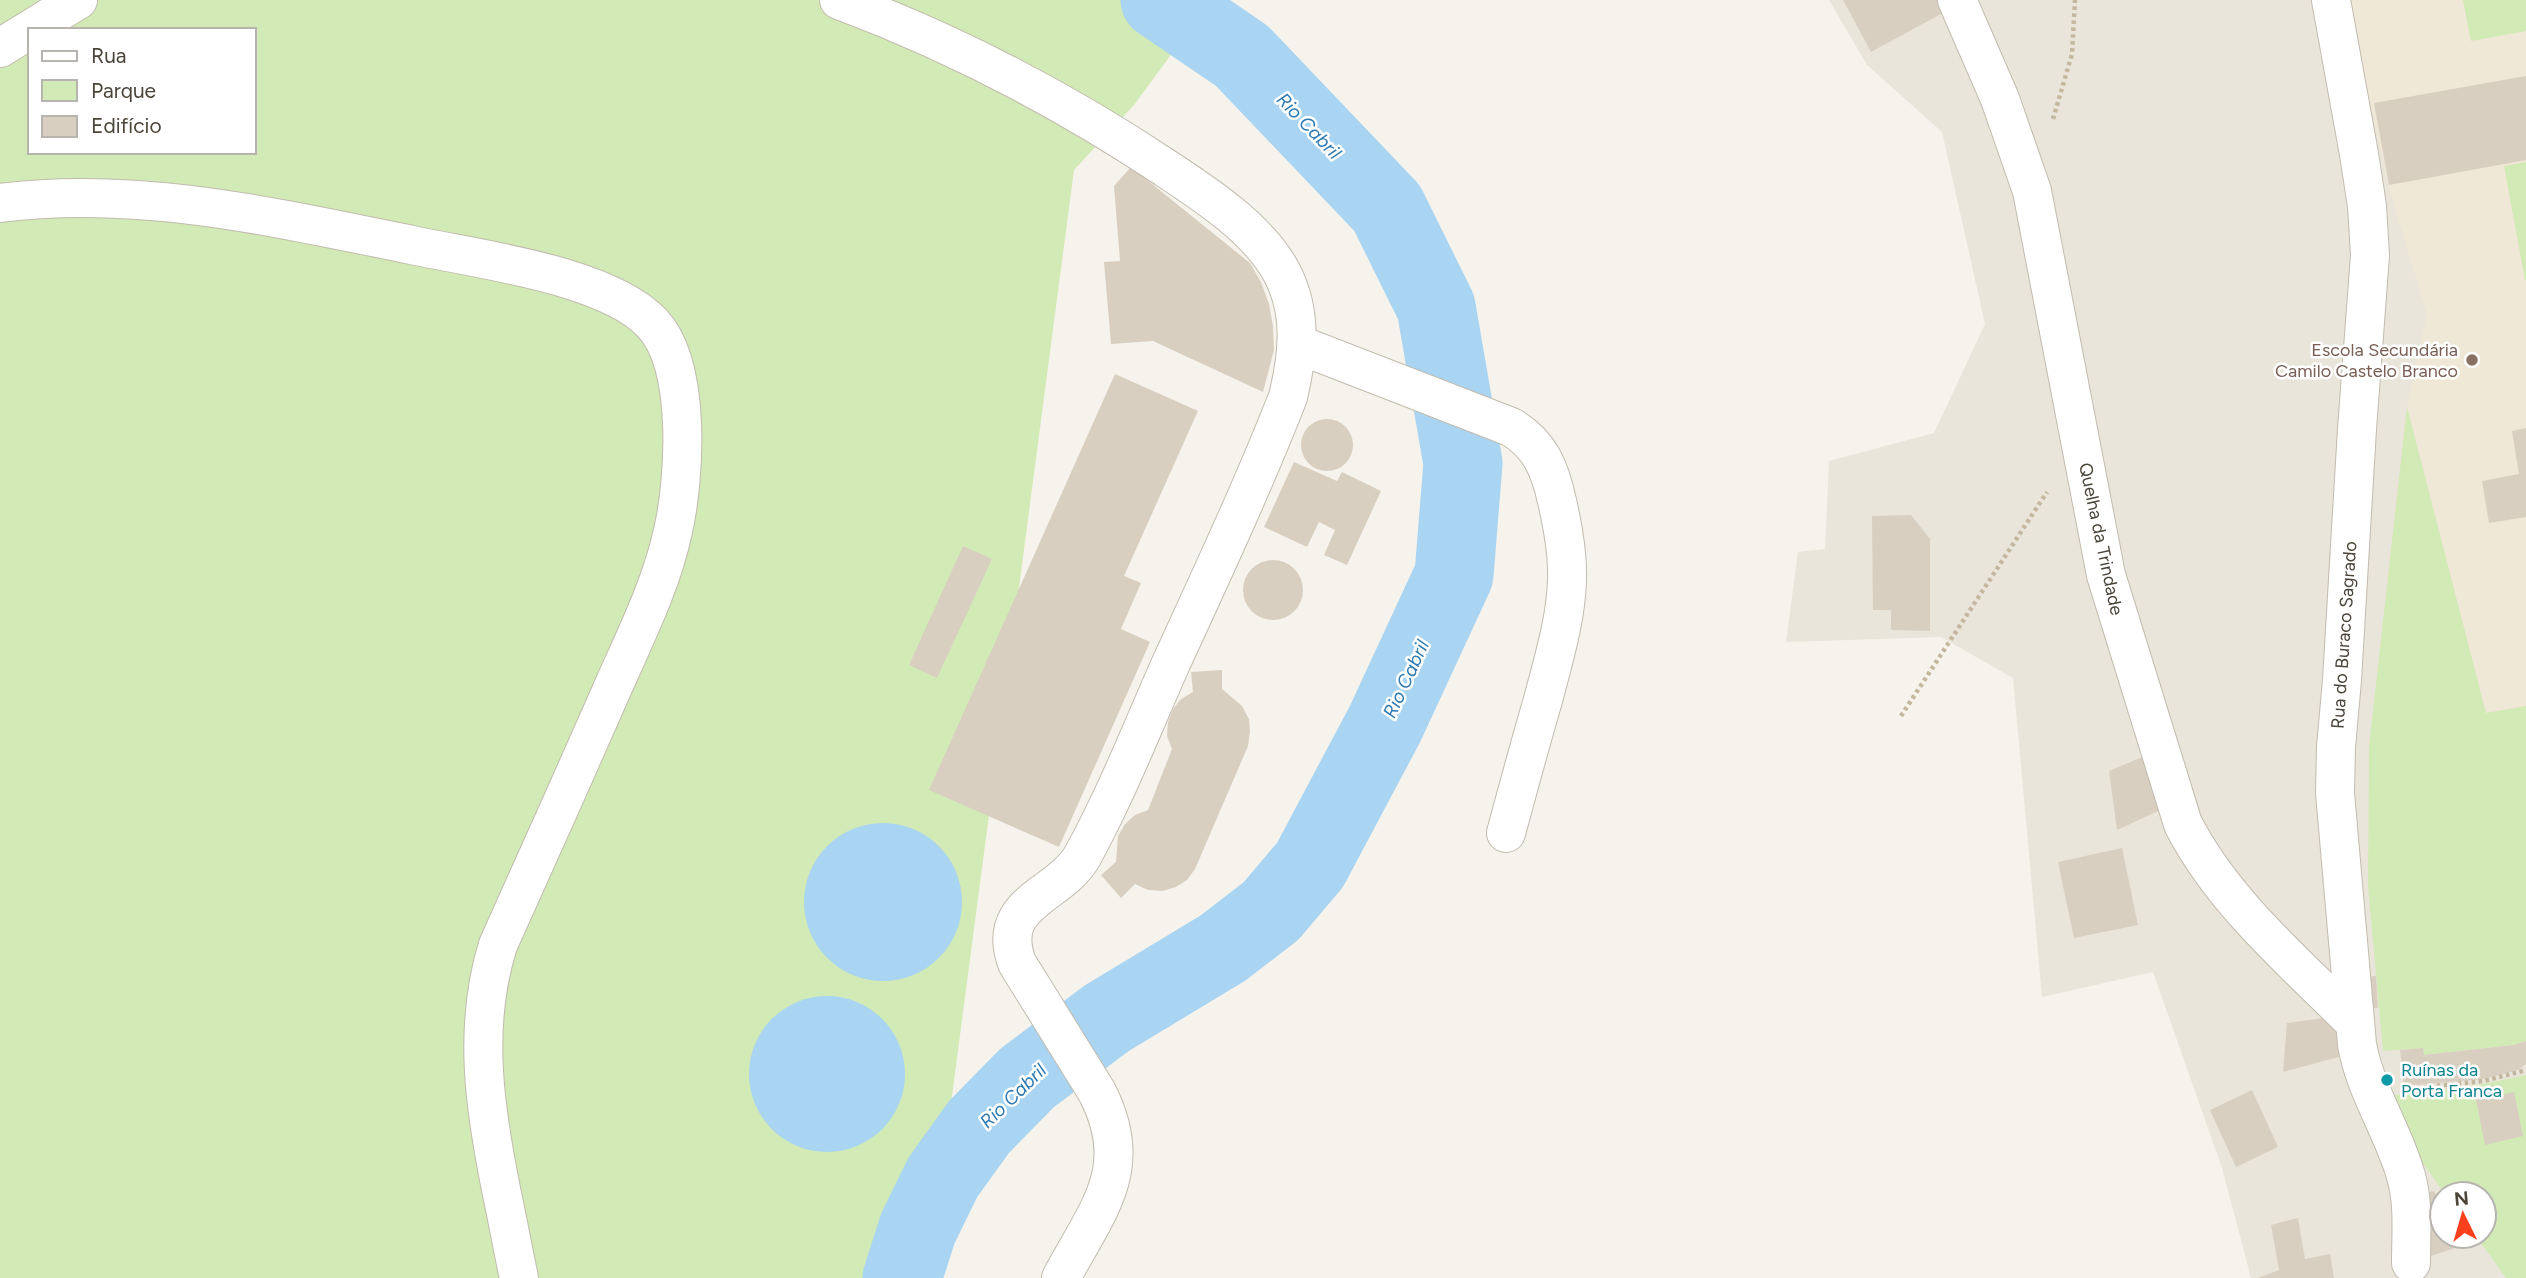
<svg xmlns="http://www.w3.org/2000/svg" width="2526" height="1278" font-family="Figtree,sans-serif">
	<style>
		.residential { fill: #eae5da; fill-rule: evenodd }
		.education { fill: #efe8d6 }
		.green { fill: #d2eab5; fill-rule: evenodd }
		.water { fill: #a9d4f2 }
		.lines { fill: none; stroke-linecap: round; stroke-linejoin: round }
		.river { stroke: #a9d4f2; stroke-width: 79 }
		.building { fill: #d8cfc1 }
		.minor-casing { stroke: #c2bbae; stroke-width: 40 }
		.path { stroke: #c4b79f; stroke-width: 4.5; stroke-dasharray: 3.5 3.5; stroke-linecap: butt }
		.minor { stroke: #fff; stroke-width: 38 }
		.education-dot { fill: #8d6e63; stroke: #fff; stroke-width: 2.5 }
		.culture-dot { fill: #0f9aa8; stroke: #fff; stroke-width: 2.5 }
		.labels { text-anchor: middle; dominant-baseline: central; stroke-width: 5; stroke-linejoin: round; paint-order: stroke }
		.education-label { font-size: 18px; fill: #785e54; stroke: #fff; text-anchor: end }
		.street-label { font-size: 18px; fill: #4b4439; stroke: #fff }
		.culture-label { font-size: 18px; fill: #0d838f; stroke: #fff; text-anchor: start }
		.water-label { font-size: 19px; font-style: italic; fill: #2e7ab2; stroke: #fff }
	</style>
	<rect width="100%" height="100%" fill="#f6f3ec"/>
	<path class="residential" d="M1829,0H2526V1278H2251L2222,1168L2153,972L2042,997L2013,678L1941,637L1786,642L1798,552L1825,549L1829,461L1934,433L1985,324L1942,132L1867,65ZM2442,1194H2484V1236H2442Z"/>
	<polygon class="education" points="2348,0 2526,0 2526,706 2486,713 2407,407 2427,314 2388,185"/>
	<g class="green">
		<path d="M0,0H1204L1184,37L1134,105L1074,170L928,1278H0ZM30,30H254V152H30Z"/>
		<polygon points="2463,0 2526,0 2526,31 2471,41"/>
		<polygon points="2526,162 2526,280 2525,280 2504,166"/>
		<polygon points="2407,407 2486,713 2526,706 2526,1041 2514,1045 2424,1055 2423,1048 2383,1051 2368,886 2369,746"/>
		<polygon points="2526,1075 2526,1278 2506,1278 2476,1236 2484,1236 2484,1194 2445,1194 2420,1159 2390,1096 2484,1084"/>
	</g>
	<g class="water">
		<circle cx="883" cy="902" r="79"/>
		<circle cx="827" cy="1074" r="78"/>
	</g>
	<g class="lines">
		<polyline class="river" points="902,1278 918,1228 943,1177 979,1127 1027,1078 1107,1018 1223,948 1271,911 1310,865 1385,724 1454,575 1463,463 1436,307 1387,208 1242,56 1160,0"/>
	</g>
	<g class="building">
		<polygon points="1843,0 1946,0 1950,9 1871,52"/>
		<polygon points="2526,76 2526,160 2389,185 2374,103"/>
		<polygon points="1131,167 1250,263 1261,282 1269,304 1273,326 1274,350 1263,392 1153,341 1111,344 1104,262 1120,261 1114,186"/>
		<polygon points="1115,374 1198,411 1124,576 1141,583 1121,629 1150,642 1059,847 929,790"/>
		<circle cx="1327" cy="445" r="26"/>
		<polygon points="2526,428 2526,517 2489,523 2482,481 2519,474 2512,431"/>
		<polygon points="1294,462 1337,481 1342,472 1381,491 1347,565 1324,555 1335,530 1319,522 1307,547 1264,527"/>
		<polygon points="1911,515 1930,539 1930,631 1891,630 1891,610 1873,610 1872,516"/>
		<polygon points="963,546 992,559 937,678 909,665"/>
		<circle cx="1273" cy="590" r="30"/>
		<polygon points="1222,670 1222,689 1242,706 1249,719 1250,732 1248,746 1195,869 1187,880 1176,887 1162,891 1148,890 1135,884 1121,898 1101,875 1116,862 1118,836 1125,824 1135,815 1148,810 1172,749 1167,736 1168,722 1173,709 1181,699 1193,692 1191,672"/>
		<polygon points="2152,753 2171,805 2117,830 2109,771"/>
		<polygon points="2122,848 2138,925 2074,938 2058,862"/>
		<polygon points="2376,976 2378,1008 2358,1009 2356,978"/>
		<polygon points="2339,1016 2342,1056 2283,1072 2287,1023"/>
		<polygon points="2526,1041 2526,1064 2518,1070 2483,1079 2404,1086 2400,1050 2423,1048 2424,1055 2514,1045"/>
		<polygon points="2493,1085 2496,1096 2514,1092 2523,1136 2485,1145 2474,1090"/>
		<polygon points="2252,1090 2278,1147 2236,1167 2210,1110"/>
		<polygon points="2434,1191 2442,1204 2442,1236 2462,1236 2467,1244 2422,1259 2418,1194"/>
		<polygon points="2298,1218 2305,1259 2330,1254 2334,1278 2258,1278 2279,1270 2271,1225"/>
	</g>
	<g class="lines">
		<defs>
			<g id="minor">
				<path d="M839,0C954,43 1063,100 1164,167C1205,194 1259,229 1282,273C1303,313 1298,355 1288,397C1253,486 1212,574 1172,661C1143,726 1117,793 1083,855C1061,896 994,901 1017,963L1097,1092C1137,1169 1097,1210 1061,1278"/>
				<path d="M1957,0L2000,99L2032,191L2106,575L2183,824C2223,902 2293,961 2354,1022"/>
				<path d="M2331,0L2359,154L2367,206L2370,255L2357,429L2342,680L2336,747L2335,793L2357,1044C2365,1091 2393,1130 2406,1176C2414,1204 2411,1234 2411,1263"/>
				<polyline points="0,48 78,0"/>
				<path d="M0,203C139,185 277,218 412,245C477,259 607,275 652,323C692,365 685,478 673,531C661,587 633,641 610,694C573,778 536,861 498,945C472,1028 485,1111 502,1194C508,1222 513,1250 519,1278"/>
				<path d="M1297,344L1511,427C1540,444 1550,469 1557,501C1563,527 1568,553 1567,580C1566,620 1553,661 1543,700C1530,744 1518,789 1506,833"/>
			</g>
		</defs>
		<use href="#minor" class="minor-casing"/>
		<g class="path">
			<polyline points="2053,119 2072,54 2075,0"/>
			<polyline points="1901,716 2047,492"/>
			<polyline points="2416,1088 2484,1081 2526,1070"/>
		</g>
		<use href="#minor" class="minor"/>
	</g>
	<circle class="education-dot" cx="2472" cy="360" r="7"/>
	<circle class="culture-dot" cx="2387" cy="1080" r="7"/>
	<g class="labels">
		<g class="education-label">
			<text x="2458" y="350">Escola Secundária<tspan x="2458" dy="21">Camilo Castelo Branco</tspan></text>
		</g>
		<g class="street-label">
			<text transform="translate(2101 539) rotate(78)">Quelha da Trindade</text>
			<text transform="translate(2344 635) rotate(-86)">Rua do Buraco Sagrado</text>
		</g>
		<g class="culture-label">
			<text x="2401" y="1070">Ruínas da<tspan x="2401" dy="21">Porta Franca</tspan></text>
		</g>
		<g class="water-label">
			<text transform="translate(1309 126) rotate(46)">Rio Cabril</text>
			<text transform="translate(1406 679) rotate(-65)">Rio Cabril</text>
			<text transform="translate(1013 1096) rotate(-44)">Rio Cabril</text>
		</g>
	</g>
	<rect x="28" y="28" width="228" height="126" fill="#ffffff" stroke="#b7b4b0" stroke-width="2"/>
	<rect x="42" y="51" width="35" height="10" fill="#ffffff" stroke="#b7b4b0" stroke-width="2"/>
	<text x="91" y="63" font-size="21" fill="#4b4439">Rua</text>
	<rect x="42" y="80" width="35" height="21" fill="#d2eab5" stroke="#b7b4b0" stroke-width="2"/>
	<text x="91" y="98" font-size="21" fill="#4b4439">Parque</text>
	<rect x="42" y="116" width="35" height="21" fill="#d8cfc1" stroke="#b7b4b0" stroke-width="2"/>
	<text x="91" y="133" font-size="21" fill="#4b4439">Edifício</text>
	<g transform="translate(2463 1215) rotate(355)"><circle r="33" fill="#ffffff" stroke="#b7b4b0" stroke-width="2"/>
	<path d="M0-5L12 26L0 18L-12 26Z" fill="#fc3f1d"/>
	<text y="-10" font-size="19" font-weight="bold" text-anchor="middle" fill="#4b4439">N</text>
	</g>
</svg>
